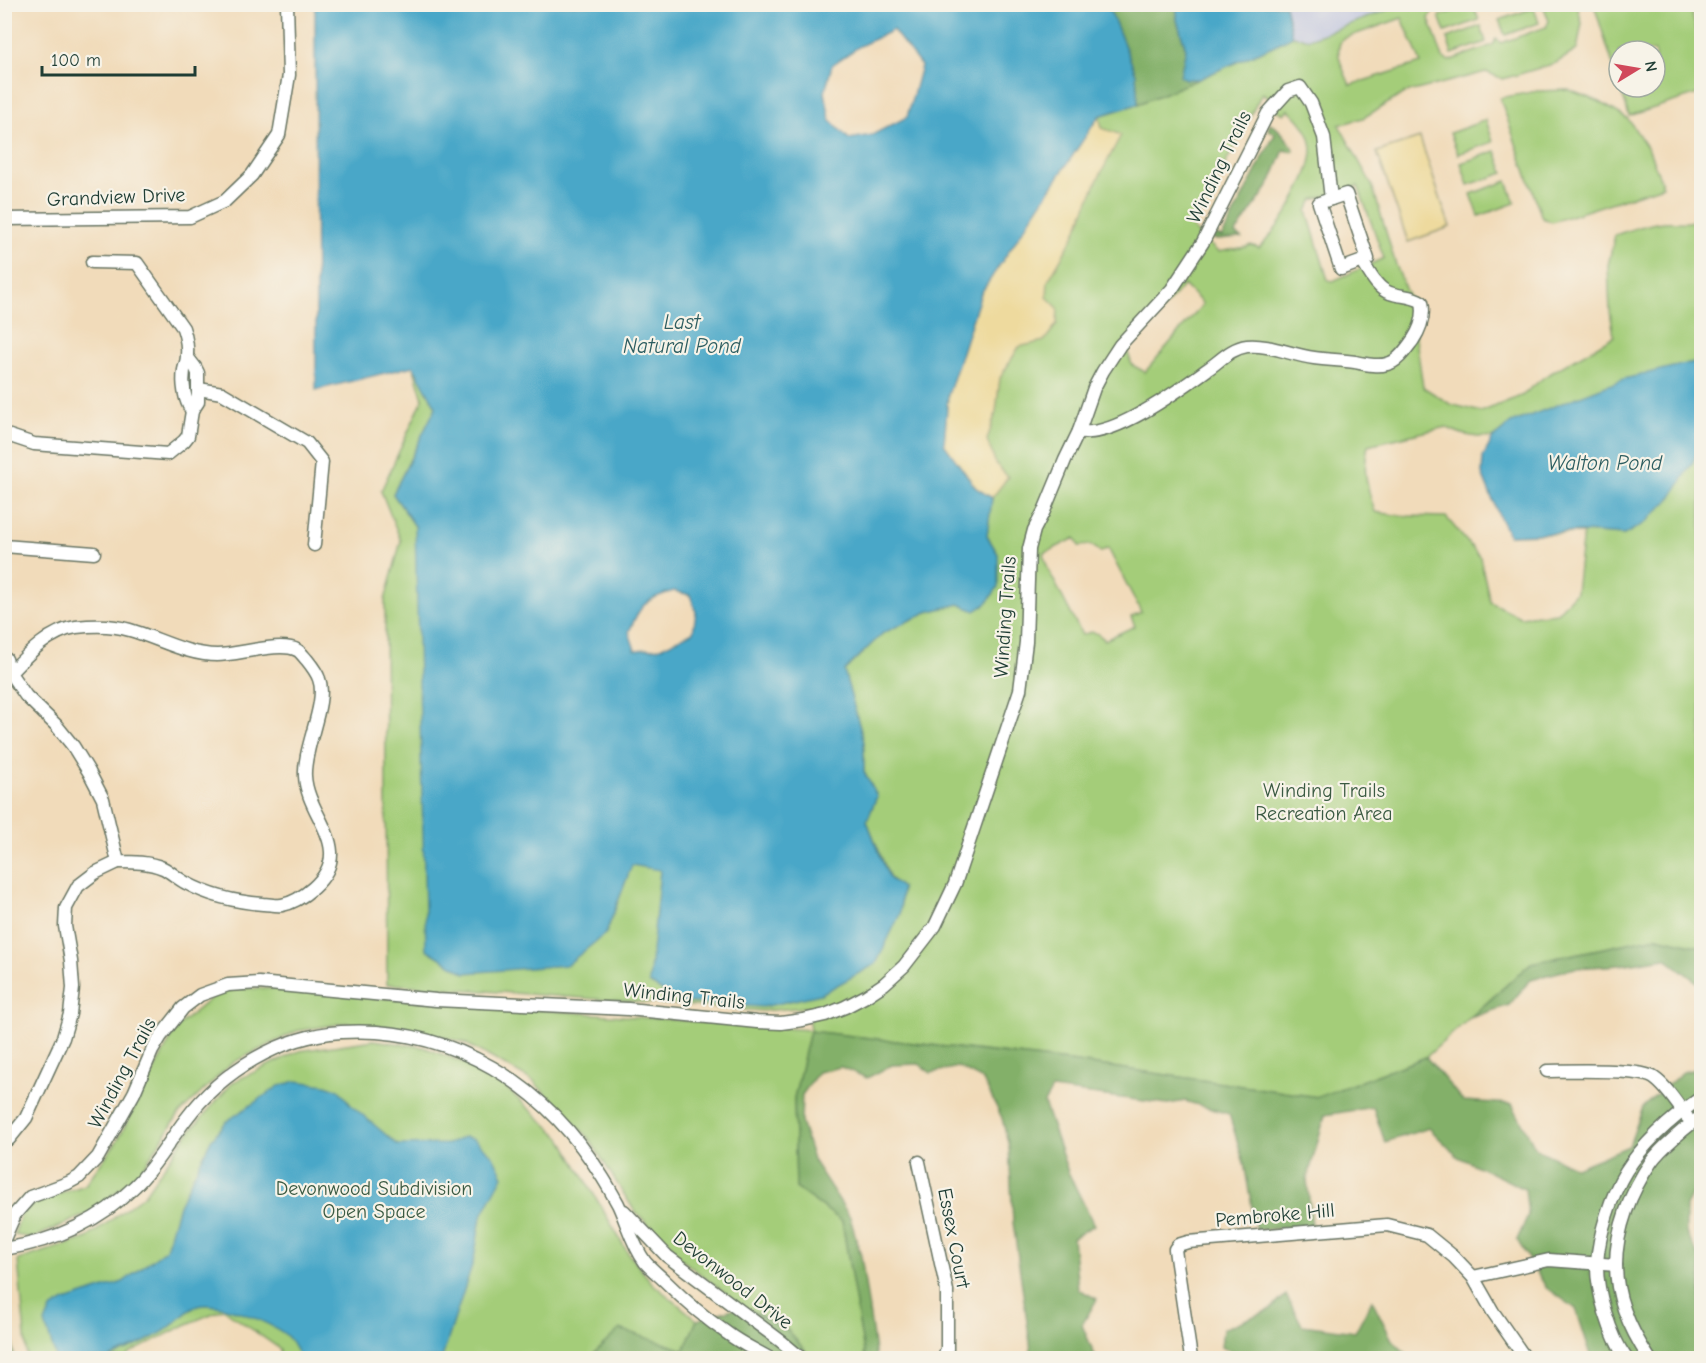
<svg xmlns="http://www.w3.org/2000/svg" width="1706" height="1363" font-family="'Comic Neue',sans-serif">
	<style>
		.industrial { fill: #bdc3de }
		.green { fill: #a4cd79; stroke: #628556; stroke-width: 1.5; fill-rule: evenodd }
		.forest { fill: #83b069; stroke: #51764e; stroke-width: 1.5 }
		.sand { fill: #eeda9e; stroke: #868c69; stroke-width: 1.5 }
		.water { fill: #4aa7c8; stroke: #34727e; stroke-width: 1.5; fill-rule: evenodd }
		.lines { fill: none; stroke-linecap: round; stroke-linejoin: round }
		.street-casing { stroke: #687463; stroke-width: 15 }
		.street { stroke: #fff; stroke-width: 12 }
		.labels { text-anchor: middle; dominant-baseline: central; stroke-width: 4.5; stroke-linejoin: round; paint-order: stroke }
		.street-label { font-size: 20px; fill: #1f3d34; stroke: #f7f3e8 }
		.park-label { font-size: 20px; fill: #3a5a42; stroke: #f7f3e8 }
		.water-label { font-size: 21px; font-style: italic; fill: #2c5d60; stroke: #f7f3e8 }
	</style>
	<rect width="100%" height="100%" fill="#f7f3e8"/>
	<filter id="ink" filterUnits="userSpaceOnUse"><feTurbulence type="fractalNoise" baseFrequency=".0167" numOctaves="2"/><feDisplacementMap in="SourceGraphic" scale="12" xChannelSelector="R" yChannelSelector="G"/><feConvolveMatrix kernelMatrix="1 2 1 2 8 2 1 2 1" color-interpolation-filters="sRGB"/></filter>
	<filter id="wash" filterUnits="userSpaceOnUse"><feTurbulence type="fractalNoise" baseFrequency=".008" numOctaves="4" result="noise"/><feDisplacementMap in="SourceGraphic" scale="24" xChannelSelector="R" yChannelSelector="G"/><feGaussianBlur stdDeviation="1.35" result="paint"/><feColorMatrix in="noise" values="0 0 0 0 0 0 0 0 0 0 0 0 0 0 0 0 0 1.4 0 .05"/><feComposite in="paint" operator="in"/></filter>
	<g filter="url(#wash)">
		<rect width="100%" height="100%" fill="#f1dbba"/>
		<polygon class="industrial" points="1285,5 1402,5 1309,39 1292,36"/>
		<g class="green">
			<path d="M1402,5H1454L1432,12L1429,19L1443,58L1449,61L1493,45L1496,39L1501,43L1546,27L1549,21L1543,5H1577L1582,23L1577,50L1556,63L1503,79L1486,72L1405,93L1363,118L1339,125L1372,185L1395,262L1411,304L1423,387L1450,404L1481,412L1523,395L1544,377L1614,336L1610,311L1608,265L1615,235C1630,230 1646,224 1663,222C1677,221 1687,225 1701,218V363H1689L1512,423L1493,438C1475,437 1462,436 1446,427L1368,445C1362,471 1367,487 1375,512L1402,516L1446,517L1480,557L1490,602L1520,617L1557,613L1576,592L1583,533L1509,535L1583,532L1624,535L1693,462L1701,442V947L1657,937L1531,963L1426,1057L1318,1097L1077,1062L810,1031L794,1098L796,1188L842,1221L865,1358H811L788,1330L742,1306L681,1259L634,1210L588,1137L533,1081L463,1042L412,1029L345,1023L297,1031L232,1063L179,1114L140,1172L92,1212L33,1238L14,1235L21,1214L36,1202L85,1185L117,1141L177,1027L215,995L233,988L291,989L409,1000L810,1030L807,1007L763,1011L387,984L385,600L401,541L381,491L423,399L413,366L436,407L393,494L415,526L606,933L632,864L900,914L902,888L890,878L867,821L877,796L864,772V742L844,671L883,633L927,612L959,604L998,554L987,536L992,498L944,444L1099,116L1138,104L1199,79L1277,44L1292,36L1309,39ZM1402,18L1421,63L1350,85C1344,70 1333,53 1342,39ZM1262,93L1279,104L1276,110L1284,114L1288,109C1320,137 1316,157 1299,191C1288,213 1276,231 1259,248L1251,245L1246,247L1218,252L1192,228ZM1358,186L1384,258L1333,281L1328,280L1307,211L1313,200ZM1184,285L1203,304L1145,372L1132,365L1127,350ZM1075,538L1079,546L1091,545L1101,552L1108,548L1141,612L1131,617L1135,626L1105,640C1096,632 1094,630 1082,635L1048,569L1043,554Z"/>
			<polygon points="1473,5 1479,20 1445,32 1439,16"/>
			<polygon points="1594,5 1689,5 1701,44 1701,93 1629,116 1620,87 1655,87 1655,51 1619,51 1619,84"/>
			<polygon points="1534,8 1539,23 1505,35 1499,20"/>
			<polygon points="1481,26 1486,42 1452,54 1447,38"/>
			<polygon points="1569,90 1600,102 1628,119 1649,150 1663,186 1552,222 1542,218 1500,98 1537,91"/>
			<polygon points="1486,120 1493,142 1458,154 1450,133"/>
			<polygon points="1496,151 1504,173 1468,185 1461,163"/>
			<polygon points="1507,181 1515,203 1479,216 1471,194"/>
			<polygon points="374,1040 423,1047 465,1063 504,1086 561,1138 628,1253 652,1283 697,1320 684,1350 620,1330 589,1358 280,1358 280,1349 223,1309 185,1325 130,1353 125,1358 27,1358 18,1260 87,1238 144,1195 184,1138 233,1082 299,1051"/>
		</g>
		<g class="forest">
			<polygon points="1100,5 1177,5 1177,20 1186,49 1184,61 1185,79 1199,79 1138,104 1136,74 1110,10"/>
			<path d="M1270,123C1281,130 1288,139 1294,150L1292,152L1284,150L1270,184L1235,234L1241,238L1218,240L1211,239L1213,234L1222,237L1275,134L1268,129Z"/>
			<polygon points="1657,937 1701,947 1701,985 1665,958 1620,965 1575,968 1531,979 1509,1005 1470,1018 1531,963"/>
			<polygon points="810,1031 1077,1062 1318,1097 1426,1057 1463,1101 1512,1104 1536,1149 1576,1168 1629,1146 1643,1107 1683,1072 1701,1068 1701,1180 1698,1182 1686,1206 1686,1233 1701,1261 1701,1358 1592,1358 1576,1309 1546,1287 1517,1240 1528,1215 1525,1189 1458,1157 1429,1128 1385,1142 1373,1107 1325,1115 1307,1180 1312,1226 1256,1230 1244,1163 1229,1114 1185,1101 1168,1104 1052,1089 1044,1103 1068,1172 1094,1225 1073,1238 1078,1289 1097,1299 1082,1325 1096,1358 1028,1358 1031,1350 1013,1222 1009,1147 1002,1118 983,1080 958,1067 931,1073 919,1064 892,1065 867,1078 841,1067 818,1072 802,1095 801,1122 813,1160 850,1217 861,1256 876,1358 865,1358 842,1221 796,1188 794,1098"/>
			<polygon points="4,1269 5,1269 14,1358 5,1358"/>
			<polygon points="1286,1295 1302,1325 1355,1332 1372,1300 1392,1340 1411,1358 1250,1358 1221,1347 1223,1329 1271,1309"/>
			<polygon points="742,1306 788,1330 811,1358 668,1358 636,1352 625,1358 589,1358 620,1329 684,1350 697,1320"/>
		</g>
		<g class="sand">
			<polygon points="1099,116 1102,128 1121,135 1097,181 1074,236 1048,281 1047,297 1058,308 1057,324 1044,341 1019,347 1000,378 996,412 987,440 996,464 1008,477 992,498 976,488 944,444 948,395 981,293"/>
			<polygon points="1420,138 1450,227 1408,242 1377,152"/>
		</g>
		<g class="water">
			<path d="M1100,5L1110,10L1136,74L1138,104L1099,116L981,293L948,395L944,444L976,488L992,498L987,536L998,554V587L986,604L975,611L959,604L927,612L883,633L844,671L864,742V772L877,796L867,821L889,878L902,888L900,914L876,964L821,994L763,1007L680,1002L649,983L660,870L632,865L606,933L567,965L465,973L426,949L415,526L393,494L436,407L413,366L316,390L315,5ZM893,30L921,66L907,117L872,135L849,139L830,120L825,92L832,65L860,46ZM674,591L690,595L696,612L693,632L660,648L635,650L629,632C639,606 646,598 674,591Z"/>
			<polygon points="1177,5 1285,5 1292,36 1277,44 1199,79 1185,79 1180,76 1186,49 1177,20"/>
			<polygon points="1689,363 1701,363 1701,442 1693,462 1672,497 1645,523 1624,535 1583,532 1509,535 1500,518 1482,474 1483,457 1493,438 1511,423 1624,379"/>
			<path d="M296,1081L326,1085L339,1090L351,1105L398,1145L448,1144L464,1137L474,1139L493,1156L503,1176L481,1217L474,1259L442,1358H302C295,1352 293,1342 286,1335C272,1323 213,1298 195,1307C185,1312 176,1323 166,1330C149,1341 130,1349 111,1357V1358H56L45,1323L51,1309L65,1301L123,1282L166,1249L179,1205L211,1140L227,1121L279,1086Z"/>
		</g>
	</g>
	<g filter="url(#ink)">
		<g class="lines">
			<defs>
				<g id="street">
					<polygon points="1346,194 1368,259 1341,269 1319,203"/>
					<polyline points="4,219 190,217 225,201 252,175 279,135 289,75 287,4"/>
					<path d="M92,262L137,263L183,328C186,337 188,346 187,356C187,361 185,365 184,370C182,383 184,400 192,411"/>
					<polyline points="199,389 222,393 307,443 322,462 314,545"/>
					<path d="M1079,431C1110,441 1182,388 1208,369C1220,361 1231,348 1247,346C1269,344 1291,355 1314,358C1328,360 1341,360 1355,362C1365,364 1377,367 1387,364C1398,362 1406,349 1413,340C1421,328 1425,316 1422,302C1411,295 1401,297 1390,293C1377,289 1369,272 1362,261"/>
					<polyline points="4,434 34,444 168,454 184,441 188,436 192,411 198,402 198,373 195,367 188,358"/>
					<polyline points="4,546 94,553"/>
					<path d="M4,658L6,659L10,673L26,696L56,725L73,746L89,772L103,799L118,862C133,862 149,862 163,868C171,872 178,879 186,883C210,896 236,902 263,904C269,904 276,906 282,905C293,903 305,895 313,888C357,849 307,817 305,776C303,748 328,702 319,679C317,673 311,665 307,660C304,657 301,652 297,650C280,641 238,655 217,655C187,655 158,638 130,630C114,625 93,625 76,627C49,631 28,654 10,673L4,672"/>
					<path d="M1547,1071C1567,1071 1641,1068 1654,1078C1667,1087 1677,1104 1687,1117"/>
					<polyline points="9,1139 26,1118 63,1038 70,1014 73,988 71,961 65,926 66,908 78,886 95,873 118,862"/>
					<polyline points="919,1162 947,1291 947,1349 944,1358"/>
					<polyline points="624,1211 667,1256 782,1342 801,1358"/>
					<polyline points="4,1239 15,1214 30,1197 68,1183 79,1177 98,1157 134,1093 152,1051 161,1036 183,1008 200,995 228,985 259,983 436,1000 628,1009 757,1022 781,1023 803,1020 825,1015 845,1007 866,996 884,984 904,966 935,926 955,884 1020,690 1026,642 1029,549 1034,530 1044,511 1065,460 1079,431 1094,388 1103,371 1120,345 1172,289 1203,242 1268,113 1288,91 1300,87 1311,103 1324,137 1331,199"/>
					<path d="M4,1249C55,1241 99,1222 135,1186C156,1166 169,1141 186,1119C222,1071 280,1036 341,1032C452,1025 546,1085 603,1178C608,1186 613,1195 618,1204C627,1223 632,1244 645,1262C651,1269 660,1276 666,1282C685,1301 705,1318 727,1333C740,1343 755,1350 769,1358"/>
					<polyline points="1473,1277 1549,1260 1616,1265"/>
					<polyline points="1191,1358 1176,1257 1175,1249 1178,1245 1188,1242 1387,1225 1427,1235 1454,1257 1473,1277 1493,1312 1525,1358"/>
					<path d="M1626,1358C1610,1336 1596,1290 1597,1263C1599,1234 1611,1195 1626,1171C1645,1141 1673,1117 1702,1097"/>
					<path d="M1649,1358C1631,1331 1616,1299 1616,1265C1616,1229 1631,1191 1651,1162C1660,1149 1688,1125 1702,1116"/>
				</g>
			</defs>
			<use href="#street" class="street-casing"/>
			<use href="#street" class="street"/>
		</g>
	</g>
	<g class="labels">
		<g class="street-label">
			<text transform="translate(1219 167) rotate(-64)">Winding Trails</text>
			<text transform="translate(116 197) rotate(-2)">Grandview Drive</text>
			<text transform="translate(1005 617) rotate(-86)">Winding Trails</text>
			<text transform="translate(684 996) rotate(6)">Winding Trails</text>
			<text transform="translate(122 1073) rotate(-62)">Winding Trails</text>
			<text transform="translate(1275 1215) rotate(-5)">Pembroke Hill</text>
			<text transform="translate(954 1238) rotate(79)">Essex Court</text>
			<text transform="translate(733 1280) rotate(38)">Devonwood Drive</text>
		</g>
		<g class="park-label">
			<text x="1324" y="790">Winding Trails<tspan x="1324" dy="23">Recreation Area</tspan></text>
			<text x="374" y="1188">Devonwood Subdivision<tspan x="374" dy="23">Open Space</tspan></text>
		</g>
		<g class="water-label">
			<text x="682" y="322">Last<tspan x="682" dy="24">Natural Pond</tspan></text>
			<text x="1605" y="463">Walton Pond</text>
		</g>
	</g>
	<rect width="1706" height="1363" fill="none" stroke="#f7f3e8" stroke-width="24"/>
	<g transform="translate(1637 69) rotate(79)"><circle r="28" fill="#f7f3e8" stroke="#a1aaa0" stroke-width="1.5"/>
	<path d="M0-4.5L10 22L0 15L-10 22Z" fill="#d1495b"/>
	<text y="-9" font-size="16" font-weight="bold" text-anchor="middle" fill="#1f3d34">N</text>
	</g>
	<path d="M42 66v9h153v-9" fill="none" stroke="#1f3d34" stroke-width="3"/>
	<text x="51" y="66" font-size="18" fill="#1f3d34" stroke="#f7f3e8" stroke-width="4.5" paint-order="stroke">100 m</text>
</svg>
